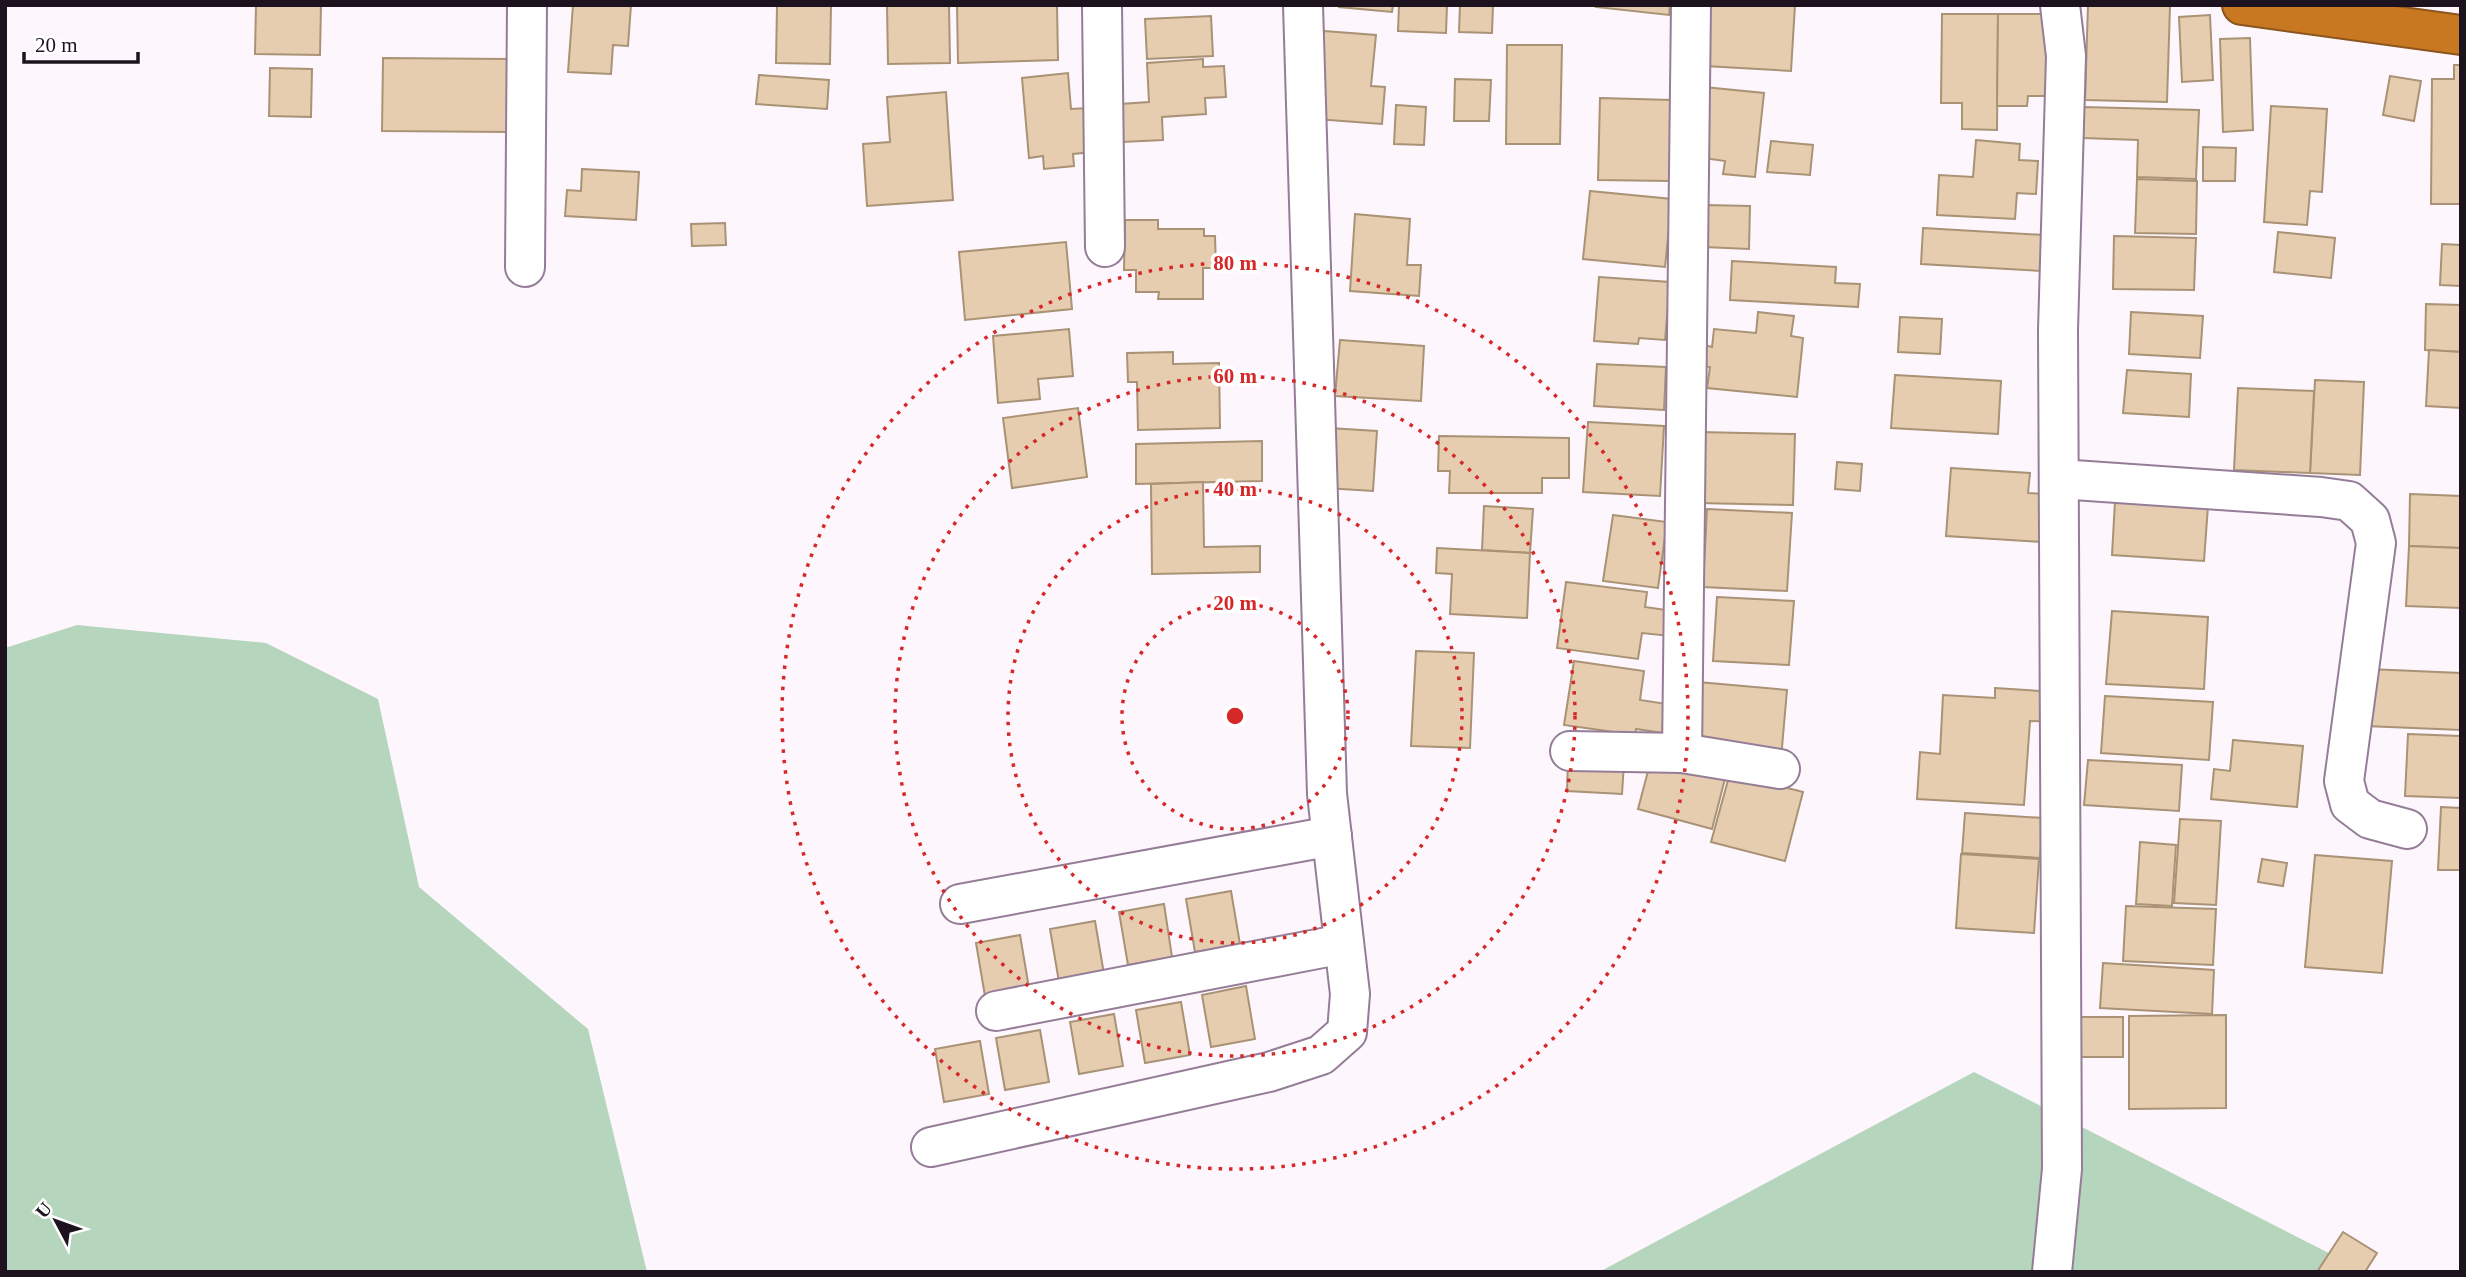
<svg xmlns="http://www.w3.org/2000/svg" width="2466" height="1277" font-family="'Times New Roman',serif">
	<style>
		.green { fill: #b6d5bd }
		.building { fill: #e6cdaf; stroke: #a99275; stroke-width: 2 }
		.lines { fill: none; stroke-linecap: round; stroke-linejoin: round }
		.minor-casing { stroke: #957d98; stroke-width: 42 }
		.highway-casing { stroke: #8c551f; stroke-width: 42 }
		.minor { stroke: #fff; stroke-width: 38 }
		.highway { stroke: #c87820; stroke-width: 38 }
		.ring { fill: none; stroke: #d62828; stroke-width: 3.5; stroke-dasharray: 3.5 7 }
		.centre { fill: #d62828; stroke: #fff; stroke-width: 3.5 }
		.ring-label { font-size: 21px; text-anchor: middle; font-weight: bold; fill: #d62828; stroke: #fff; stroke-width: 7; stroke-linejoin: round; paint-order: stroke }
	</style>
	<rect width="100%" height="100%" fill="#fdf7fd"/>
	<g class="green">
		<polygon points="77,625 266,643 378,699 419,887 588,1029 647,1272 5,1272 5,648"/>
		<polygon points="1974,1072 2366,1272 1599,1272"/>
	</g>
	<g class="building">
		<polygon points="256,5 321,5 320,55 255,54"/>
		<polygon points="573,5 631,5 628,46 613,45 611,74 568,72"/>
		<polygon points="777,5 831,5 830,64 776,63"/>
		<polygon points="887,5 949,5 950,63 888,64"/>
		<polygon points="957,5 1057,5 1058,60 958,63"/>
		<polygon points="1339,5 1393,5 1392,12 1339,7"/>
		<polygon points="1399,5 1447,5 1446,33 1398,31"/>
		<polygon points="1460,5 1493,5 1492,33 1459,32"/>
		<polygon points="1597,5 1670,5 1669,15 1596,7"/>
		<polygon points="1708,5 1795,5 1791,71 1705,66"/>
		<polygon points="2088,5 2170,6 2167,102 2085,100"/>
		<polygon points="1942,14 1998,14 1997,130 1962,129 1962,103 1941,103"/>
		<polygon points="1998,14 2055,14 2055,96 2028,96 2027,106 1997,106"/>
		<polygon points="2210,15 2213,80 2182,82 2179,17"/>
		<polygon points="1211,16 1213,56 1147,59 1145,19"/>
		<polygon points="1324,31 1376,35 1371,86 1385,87 1382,124 1316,119"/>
		<polygon points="2250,38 2253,130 2223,132 2220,39"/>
		<polygon points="1507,45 1562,45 1560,144 1506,144"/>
		<polygon points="383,58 513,59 512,132 382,131"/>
		<polygon points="1203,59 1203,67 1224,66 1226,97 1205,98 1206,114 1162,117 1163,140 1122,142 1120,104 1149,102 1147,63"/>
		<polygon points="2454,65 2461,65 2461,204 2431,204 2432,79 2454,79"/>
		<polygon points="270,68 312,69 311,117 269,116"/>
		<polygon points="1068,73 1071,109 1088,108 1092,152 1073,154 1074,166 1044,169 1043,156 1029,158 1022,78"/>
		<polygon points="759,75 829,80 827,109 756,104"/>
		<polygon points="2390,76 2421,81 2414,121 2383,115"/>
		<polygon points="1455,79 1491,80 1489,121 1454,121"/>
		<polygon points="1704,87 1764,93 1755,177 1723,174 1725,161 1696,157"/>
		<polygon points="946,92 953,200 867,206 863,144 890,142 887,97"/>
		<polygon points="1600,98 1672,100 1670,181 1598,180"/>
		<polygon points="1396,105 1426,107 1424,145 1394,144"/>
		<polygon points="2271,106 2327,109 2322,192 2310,191 2307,225 2264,222"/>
		<polygon points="2084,107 2199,110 2196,179 2137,177 2138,140 2083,138"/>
		<polygon points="1976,140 2020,144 2019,160 2038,161 2036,194 2017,193 2015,219 1937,215 1939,175 1973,177"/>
		<polygon points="1771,141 1813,145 1810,175 1767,172"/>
		<polygon points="2203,147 2236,148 2235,181 2203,181"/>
		<polygon points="582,169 639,172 636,220 565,216 567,190 581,191"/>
		<polygon points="2137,179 2197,181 2196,234 2135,233"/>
		<polygon points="1590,191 1672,199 1665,267 1583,259"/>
		<polygon points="1706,205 1750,206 1749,249 1704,247"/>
		<polygon points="1355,214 1410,219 1407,265 1421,265 1419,296 1350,291"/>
		<polygon points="1125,220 1158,220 1158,229 1204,229 1204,236 1215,236 1216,268 1203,268 1203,299 1158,299 1159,292 1136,292 1136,270 1124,270"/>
		<polygon points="725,223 726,245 692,246 691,224"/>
		<polygon points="1923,228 2044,235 2042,271 1921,264"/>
		<polygon points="2278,232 2335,238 2331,278 2274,272"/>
		<polygon points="2114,236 2196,238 2194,290 2113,289"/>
		<polygon points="1066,242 1072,309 965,320 959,252"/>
		<polygon points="2442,244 2461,245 2461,286 2440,285"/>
		<polygon points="1732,261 1836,267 1835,283 1860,284 1858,307 1730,300"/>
		<polygon points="1599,277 1670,282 1665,340 1639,338 1638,344 1594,341"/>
		<polygon points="2426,304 2461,305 2461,352 2425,350"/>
		<polygon points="1758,312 1794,316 1791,336 1803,338 1797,397 1707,388 1710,367 1702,366 1704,345 1712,347 1714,329 1756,333"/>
		<polygon points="2131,312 2203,316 2200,358 2129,354"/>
		<polygon points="1900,317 1942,319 1940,354 1898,352"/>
		<polygon points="1069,329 1073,376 1038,379 1040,399 998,403 993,336"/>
		<polygon points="1340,340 1424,346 1421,401 1335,396"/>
		<polygon points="2429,350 2461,352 2461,408 2426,406"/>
		<polygon points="1173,352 1173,364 1219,363 1220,428 1138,430 1137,382 1128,382 1127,353"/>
		<polygon points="1597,364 1666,367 1664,410 1594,406"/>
		<polygon points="2127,370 2191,374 2189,417 2123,413"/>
		<polygon points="1895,375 2001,381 1998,434 1891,428"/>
		<polygon points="2315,380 2364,382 2360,475 2310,473"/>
		<polygon points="2238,388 2314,391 2310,473 2234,470"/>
		<polygon points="1078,408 1087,477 1012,488 1003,418"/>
		<polygon points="1588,422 1664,426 1660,496 1583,492"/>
		<polygon points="1329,428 1377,431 1373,491 1325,488"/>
		<polygon points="1699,432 1795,434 1793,505 1697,503"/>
		<polygon points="1439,436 1569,438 1569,478 1542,478 1542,493 1449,493 1450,471 1438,471"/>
		<polygon points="1262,441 1262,481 1136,484 1136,444"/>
		<polygon points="1837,462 1862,464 1860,491 1835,489"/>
		<polygon points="1951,468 2030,473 2028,493 2045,494 2042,542 1946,536"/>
		<polygon points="1203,482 1204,547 1260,546 1260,572 1152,574 1151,484"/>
		<polygon points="2410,494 2461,496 2461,548 2409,546"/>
		<polygon points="2115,501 2208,506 2204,561 2112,555"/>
		<polygon points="1484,506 1533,509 1530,553 1482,550"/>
		<polygon points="1707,509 1792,513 1787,591 1703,587"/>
		<polygon points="1613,515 1667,522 1658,588 1603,581"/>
		<polygon points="2409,546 2461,548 2461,608 2406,606"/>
		<polygon points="1437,548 1530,553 1527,618 1450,614 1452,574 1436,573"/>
		<polygon points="1566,582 1647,592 1645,607 1673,611 1670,636 1642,633 1638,659 1557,648"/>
		<polygon points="1717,597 1794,601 1789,665 1713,661"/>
		<polygon points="2112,611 2208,617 2204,689 2106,684"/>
		<polygon points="1416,651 1474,653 1470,748 1411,746"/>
		<polygon points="1574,661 1644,671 1640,700 1667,704 1663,733 1636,729 1635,735 1564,725"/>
		<polygon points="2368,669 2461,673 2461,730 2365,726"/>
		<polygon points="1698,682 1787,690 1781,759 1692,751"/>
		<polygon points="1995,688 2057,692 2055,722 2030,721 2024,805 1917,799 1920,752 1940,754 1943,695 1995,698"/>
		<polygon points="2105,696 2213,702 2209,760 2101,753"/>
		<polygon points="2408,734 2461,736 2461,798 2405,796"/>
		<polygon points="2233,740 2303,746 2297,807 2211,799 2214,769 2230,771"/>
		<polygon points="1652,756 1726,775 1712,829 1638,809"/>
		<polygon points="1568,760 1624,763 1622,794 1567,791"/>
		<polygon points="2088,760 2182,765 2179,811 2084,805"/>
		<polygon points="1730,773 1803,792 1785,861 1711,842"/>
		<polygon points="2441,807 2461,808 2461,870 2438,870"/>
		<polygon points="1965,813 2043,818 2040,858 1962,853"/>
		<polygon points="2180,819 2221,821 2216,905 2174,903"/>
		<polygon points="2140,842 2176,845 2172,906 2136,904"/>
		<polygon points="1961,854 2039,859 2034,933 1956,928"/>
		<polygon points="2315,855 2392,861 2382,973 2305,967"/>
		<polygon points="2262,859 2287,863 2283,886 2258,882"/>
		<polygon points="1231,891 1240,944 1195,952 1186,899"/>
		<polygon points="1164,904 1172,957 1128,965 1119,912"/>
		<polygon points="2126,906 2216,909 2213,965 2123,961"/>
		<polygon points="1095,921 1104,974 1059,982 1050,929"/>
		<polygon points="1020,935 1029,988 985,996 976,943"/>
		<polygon points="2103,963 2214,970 2212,1014 2100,1008"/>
		<polygon points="1246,986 1255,1039 1211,1047 1202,995"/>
		<polygon points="1181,1002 1190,1055 1145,1063 1136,1010"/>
		<polygon points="1114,1014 1123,1066 1079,1074 1070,1022"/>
		<polygon points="2226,1015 2226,1108 2129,1109 2129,1016"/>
		<rect x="2076" y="1017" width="47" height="40"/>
		<polygon points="1040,1030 1049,1082 1005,1090 996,1038"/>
		<polygon points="980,1041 989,1094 944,1102 935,1049"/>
		<polygon points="2343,1232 2377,1253 2365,1272 2317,1272"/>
	</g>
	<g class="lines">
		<defs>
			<g id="minor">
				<polyline points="1102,5 1105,247"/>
				<polyline points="525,267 527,5"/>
				<polyline points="2059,479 2321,497 2349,501 2370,520 2376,543 2344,781 2350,804 2370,819 2407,829"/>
				<polyline points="1570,751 1682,753 1780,769"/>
				<polyline points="1682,753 1691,5"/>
				<polyline points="960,904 1332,836"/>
				<polyline points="996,1011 1343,944"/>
				<polyline points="931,1147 1269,1072 1321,1055 1347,1032 1350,994 1327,794 1303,5"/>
				<polyline points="2052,1272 2062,1169 2058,330 2066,56 2060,5"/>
			</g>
			<polyline id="highway" points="2242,5 2461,35"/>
		</defs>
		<use href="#minor" class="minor-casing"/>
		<use href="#highway" class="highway-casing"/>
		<use href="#minor" class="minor"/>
		<use href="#highway" class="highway"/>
	</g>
	<g class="ring">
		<circle cx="1235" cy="716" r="113"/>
		<circle cx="1235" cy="716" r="227"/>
		<circle cx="1235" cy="716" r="340"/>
		<circle cx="1235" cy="716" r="453"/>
	</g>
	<circle cx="1235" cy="716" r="10" class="centre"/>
	<g class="ring-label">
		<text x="1235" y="270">80 m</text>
		<text x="1235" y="383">60 m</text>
		<text x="1235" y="496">40 m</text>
		<text x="1235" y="610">20 m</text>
	</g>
	<rect width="2466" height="1277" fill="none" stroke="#1d131e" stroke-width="14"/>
	<g transform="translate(56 1221) rotate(311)" stroke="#ffffff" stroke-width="5" paint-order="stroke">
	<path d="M0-5L12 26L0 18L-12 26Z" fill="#1d131e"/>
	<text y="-10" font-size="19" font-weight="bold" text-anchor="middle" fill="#1d131e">U</text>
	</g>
	<path d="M24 52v10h114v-10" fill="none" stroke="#1d131e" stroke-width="3.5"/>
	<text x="35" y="52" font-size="21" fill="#1d131e" stroke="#ffffff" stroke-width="5" paint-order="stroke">20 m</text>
</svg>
